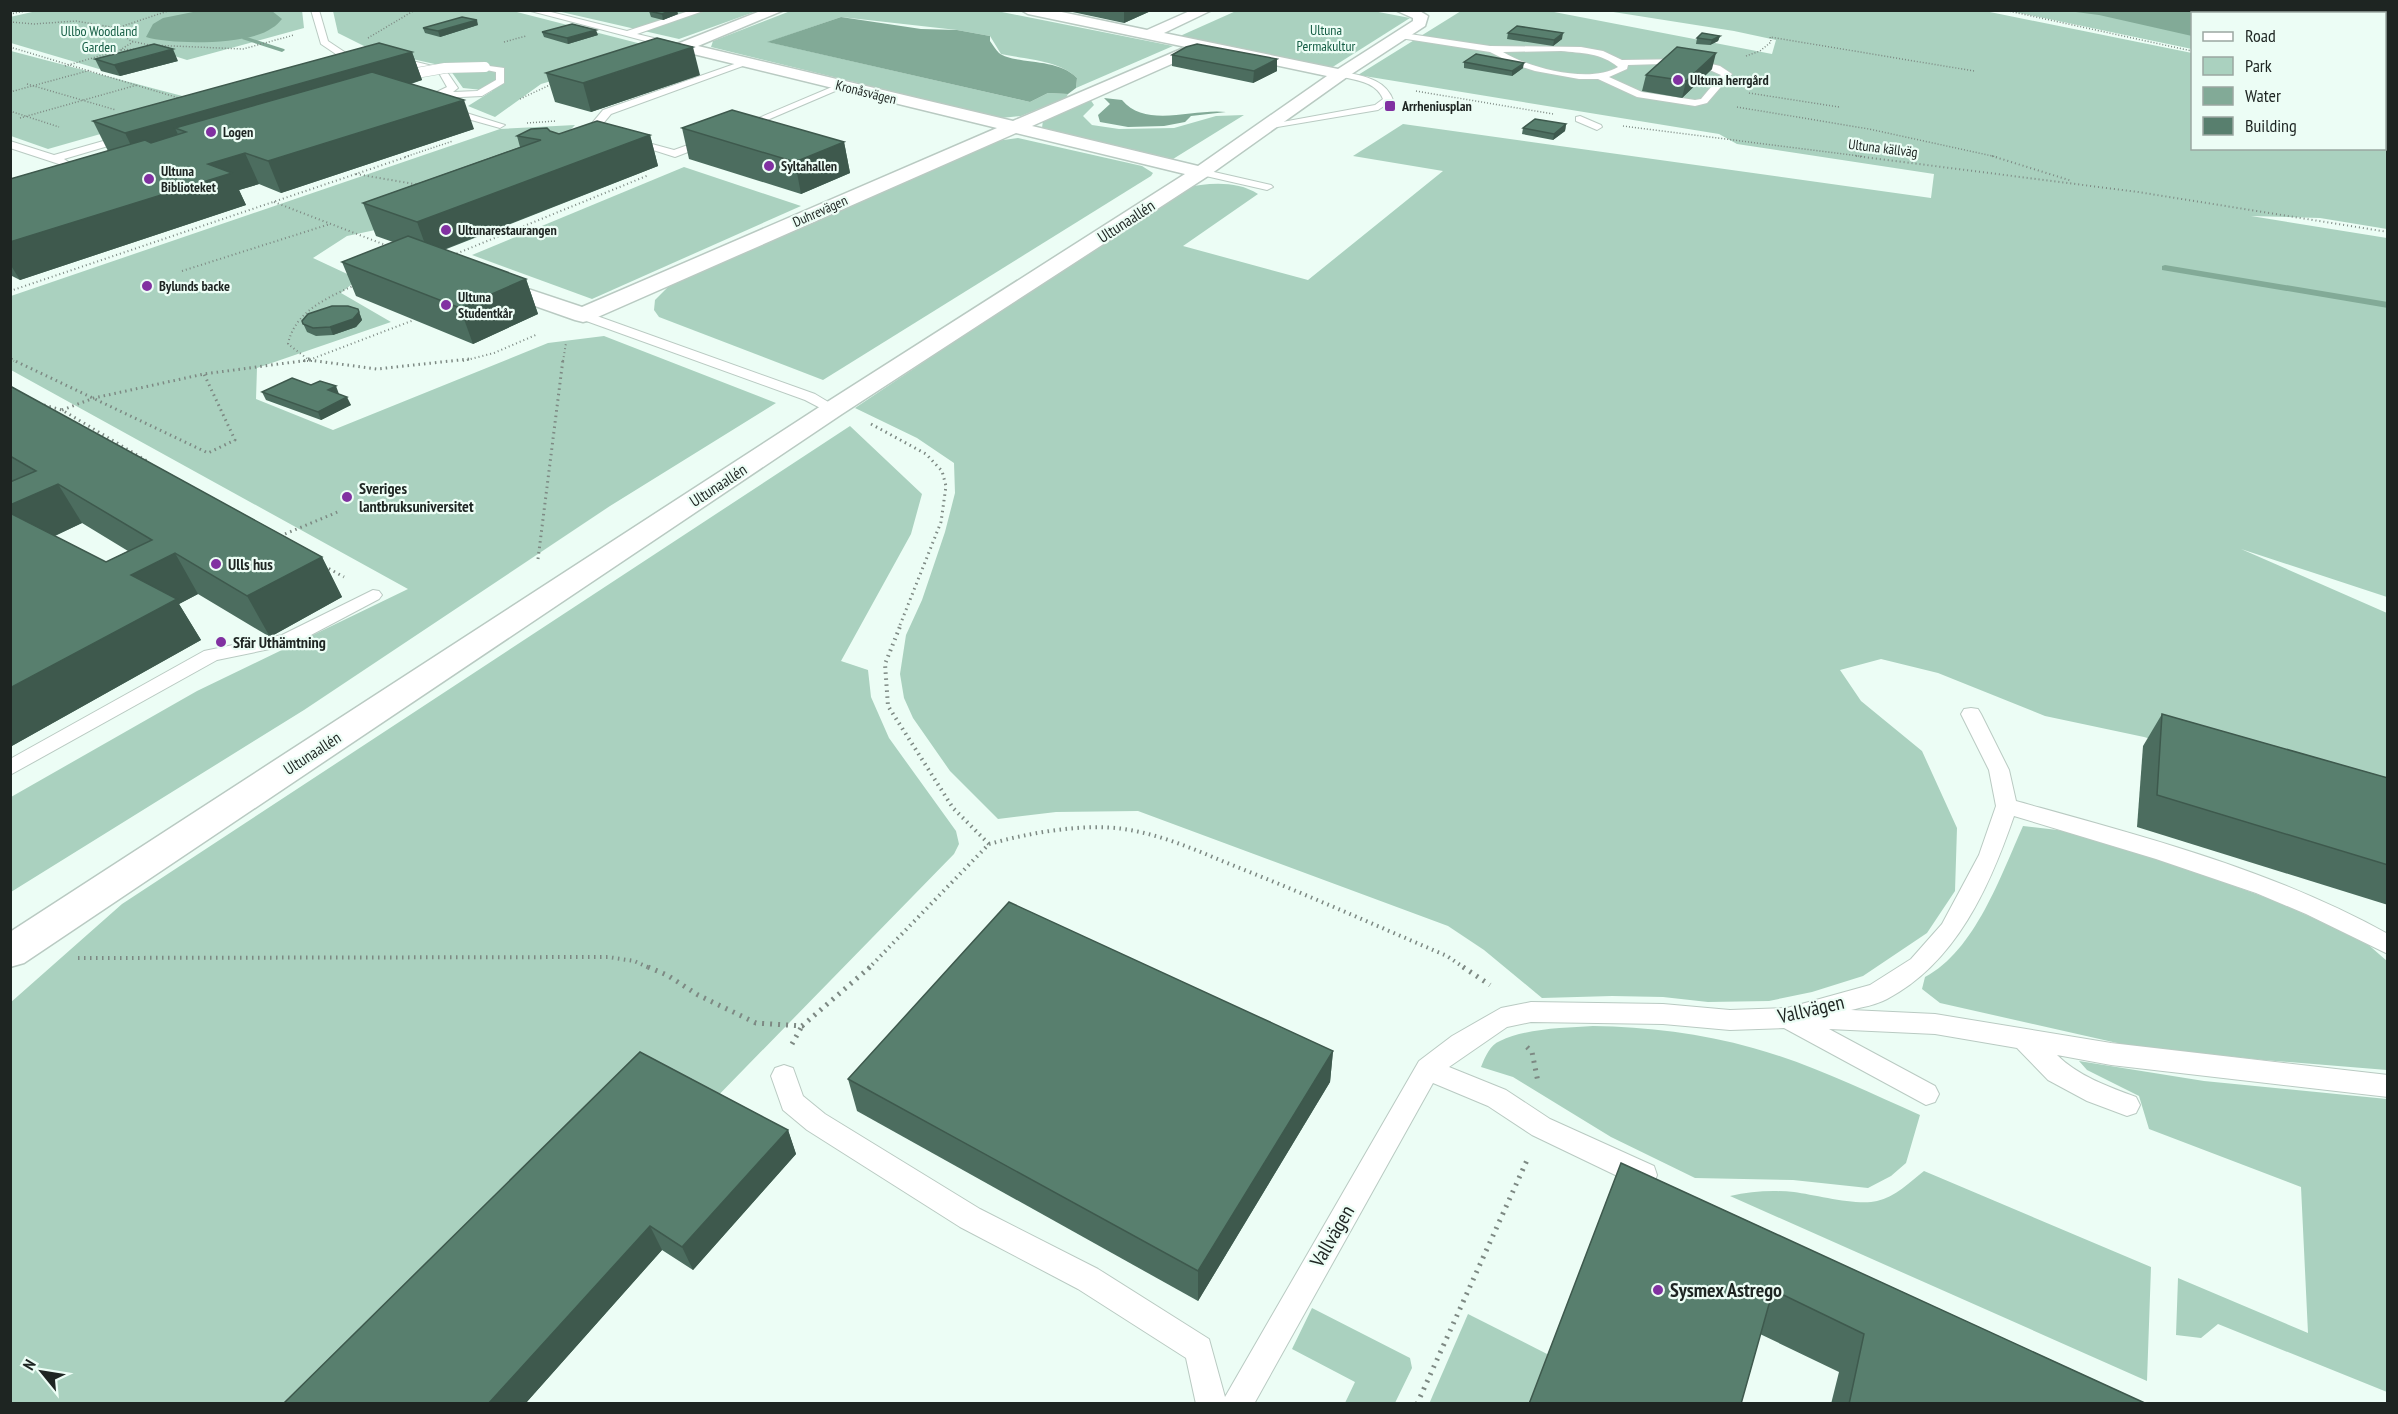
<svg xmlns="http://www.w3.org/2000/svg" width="2398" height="1414" font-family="'PT Sans Narrow',sans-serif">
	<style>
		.green { fill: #aad1bf }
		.water { fill: #82aa97 }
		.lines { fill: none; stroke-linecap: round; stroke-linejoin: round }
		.stream { fill: #82aa97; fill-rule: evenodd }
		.lane-casing { stroke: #b9cac2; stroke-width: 2 }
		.street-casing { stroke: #b9cac2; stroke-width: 3 }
		.path-far4 { stroke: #7d8983; stroke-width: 1.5; stroke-dasharray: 1 2; stroke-linecap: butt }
		.path-far3 { stroke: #7d8983; stroke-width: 2; stroke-dasharray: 1 3; stroke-linecap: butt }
		.path-far2 { stroke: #7d8983; stroke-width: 3; stroke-dasharray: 1.5 4; stroke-linecap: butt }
		.path-far1 { stroke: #7d8983; stroke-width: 4; stroke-dasharray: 1.5 4.5; stroke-linecap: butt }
		.path { stroke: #7d8983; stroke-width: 5; stroke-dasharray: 2 6; stroke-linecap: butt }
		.lane { fill: #fff; fill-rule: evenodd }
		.street { fill: #fff; fill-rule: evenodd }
		.lane-bridge-casing { stroke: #b9cac2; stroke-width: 11; stroke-linecap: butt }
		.lane-bridge { stroke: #fff; stroke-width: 10 }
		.wall { fill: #4c6d5f; fill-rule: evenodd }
		.shaded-wall { fill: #3e594d }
		.building { fill: #587f6e; stroke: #3e594d; stroke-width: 1.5 }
		.poi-dot { fill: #8131a1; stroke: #ecfdf5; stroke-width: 2 }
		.labels { text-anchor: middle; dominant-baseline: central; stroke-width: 4.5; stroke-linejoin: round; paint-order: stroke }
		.far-park-label { font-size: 14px; fill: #155d44; stroke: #ecfdf5 }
		.far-poi-label { font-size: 14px; font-weight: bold; fill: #1e2522; stroke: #ecfdf5; text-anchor: start }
		.far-street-label { font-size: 14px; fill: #1e2522; stroke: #ecfdf5 }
		.street-label { font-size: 16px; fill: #1e2522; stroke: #ecfdf5 }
		.poi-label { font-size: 16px; font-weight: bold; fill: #1e2522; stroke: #ecfdf5; text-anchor: start }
		.near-street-label { font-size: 20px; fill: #1e2522; stroke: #ecfdf5 }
		.near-poi-label { font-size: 20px; font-weight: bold; fill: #1e2522; stroke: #ecfdf5; text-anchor: start }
	</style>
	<rect width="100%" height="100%" fill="#ecfdf5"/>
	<g class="green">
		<polygon points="41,10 302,10 304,28 187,60 162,52 99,69 11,43 10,17"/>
		<path d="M793,10L997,11L1173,46L1076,88L1077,78C1060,60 1024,59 1001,54L990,36L957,30L841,17L768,42L1030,102L1048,93L1068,94L1066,98L1021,116L1001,118L711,47L713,41Z"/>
		<polygon points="1368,10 1410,18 1331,68 1180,36 1236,11"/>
		<path d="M1980,10L2192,53V148H2384L2385,97H2387V229L2320,218L2251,216L2387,238V597L2241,549L2387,613V807L2144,737L2045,716L1938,673L1881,659L1840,670L1861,701L1922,751L1957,828L1955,891L1927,933L1863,976L1812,992L1769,1001L1708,1002L1663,997L1612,996L1542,998L1484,950L1448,926L1138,811L1056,812L998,819L950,771L913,718L904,698L900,674L906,635L922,600L945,532L955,493L954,463L917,438L855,408L1184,188C1207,183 1236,180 1258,194L1183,246L1308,280L1443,171L1353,156L1403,124L1931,198L1934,174L1737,144L1719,134L1358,75L1461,11H1549L1772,54L1776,40L1734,31L1607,11Z"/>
		<polygon points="333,11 513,11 661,49 541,84 495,117 468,106 492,91 463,88 448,67 372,50 338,33"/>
		<polygon points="557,11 757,11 679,39"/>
		<polygon points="2010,11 2387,11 2387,93 2384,92 2384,14 2192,14 2192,49"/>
		<polygon points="11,51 209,103 48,149 11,136"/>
		<polygon points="1090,99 1094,105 1083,116 1092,125 1119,129 1174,128 1216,116 1244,115 1173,159 1042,128 1043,120"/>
		<polygon points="575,125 554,147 380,229 347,236 313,258 358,279 341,293 391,322 257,368 256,399 333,430 548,343 604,336 776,403 610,506 304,710 11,892 11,797 197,691 408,589 11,370 11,296 500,129"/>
		<polygon points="1018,138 1142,166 1153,173 1151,176 823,380 659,317 654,310 655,300 670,285 996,141"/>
		<polygon points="684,167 801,206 592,299 472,255"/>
		<polygon points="850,426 922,494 911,534 841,661 868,670 871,697 889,738 956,831 959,844 954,854 707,1107 326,1403 11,1403 10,1003 122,904"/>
		<path d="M2023,826L2066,831L2143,853L2273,900L2364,941L2387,961V1070L2263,1060L2126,1045L1940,1003L1922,989L1925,977C1975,951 2001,875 2023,826Z"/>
		<path d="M1593,1026C1647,1027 1701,1033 1753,1048C1811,1064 1865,1091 1920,1115L1906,1163L1891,1176L1868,1188L1793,1180L1695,1178L1611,1137L1513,1077L1481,1067C1485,1057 1490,1045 1500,1041C1526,1028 1565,1028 1593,1026Z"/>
		<polygon points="2079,1061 2204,1081 2387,1099 2387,1392 2218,1324 2201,1338 2176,1335 2178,1278 2308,1333 2301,1187 2149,1129 2139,1096 2087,1070"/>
		<path d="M1924,1171L2151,1267L2147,1381L1730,1196C1751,1191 1773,1190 1794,1192C1816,1195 1857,1206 1877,1201C1895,1197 1910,1182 1924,1171Z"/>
		<polygon points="1312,1308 1410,1358 1412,1368 1395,1403 1345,1403 1355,1382 1292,1349"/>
		<polygon points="1468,1314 1549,1355 1530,1403 1429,1404"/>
	</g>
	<g class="water">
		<path d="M198,11H272L282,19C279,22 276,26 272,28C250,45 172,45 146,37L153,24L163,18Z"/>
		<polygon points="2326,11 2331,13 2192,14 2192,36 2099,15 2068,11"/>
		<path d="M841,17L921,29L957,30L990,36V41C993,45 996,50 999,53C1014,65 1057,57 1077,78L1076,88L1068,94L1048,93L1030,102L767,42Z"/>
		<path d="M1104,98L1122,100C1146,129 1194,108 1226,112L1191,116L1185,122L1164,126L1128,127L1100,122L1098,115L1110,104Z"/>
	</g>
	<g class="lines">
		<g class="stream">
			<polygon points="244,36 284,49 285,50 282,52 242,39"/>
			<polygon points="2165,265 2388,302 2388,308 2162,270 2162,266"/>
		</g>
		<defs>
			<g id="lane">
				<polygon points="311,10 319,10 328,41 364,65 364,69 358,69 321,44"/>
				<polygon points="527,10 543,10 627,31 692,10 706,10 637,34 679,44 681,46 676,49"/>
				<path d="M1403,33L1490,46L1581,47L1603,51L1622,60L1691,59L1720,66L1732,74L1707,103L1695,106L1637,97L1598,79H1579L1535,71L1516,65L1490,52L1400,38V34ZM1561,51C1581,53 1602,53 1618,67C1590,84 1529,68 1503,52ZM1661,64L1703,67L1721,75L1701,99L1695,100L1642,92L1609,77L1627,69L1628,65Z"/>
				<polygon points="400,58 445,69 458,88 453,92 477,91 496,80 496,72 482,69 482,65 504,68 504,83 482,96 440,98 431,102 505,125 500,128 418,105 418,101 447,87 439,73 400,64 390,66 385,63"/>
				<polygon points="743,61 751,63 611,114 596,132 578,138 573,135 588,128 603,110"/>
				<path d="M1341,71C1361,76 1385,78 1393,100L1378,110L1260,130V126L1375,105L1383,99C1376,81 1354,80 1338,76L1336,74Z"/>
				<polygon points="839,84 847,86 744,130 735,128"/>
				<polygon points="1580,116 1601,125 1602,127 1597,130 1576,121 1576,117"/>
				<polygon points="128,134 133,137 132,139 64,159 70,163 65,166 10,148 10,141 54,155"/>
				<polygon points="710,137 715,140 714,142 675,157 625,141 630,138 674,150"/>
				<polygon points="1201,169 1271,185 1273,187 1267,190 1197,174 1195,172"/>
				<polygon points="583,311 815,394 840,409 838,412 828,412 805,400 578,318 576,315"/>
				<polygon points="373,590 379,591 382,595 379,599 294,644 217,660 10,775 10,759 204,651 282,635"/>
				<path d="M1971,708L1978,709L1981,714L2009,770L2016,801C2142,836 2273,870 2388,934V954L2306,914L2256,893L2156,859L2014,816C1990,886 1956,963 1887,999C1876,1005 1863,1007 1851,1010L1935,1014L2111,1043L2388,1075V1097L2111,1065L2057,1055C2078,1076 2109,1087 2136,1097L2140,1105L2136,1113L2127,1116L2087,1101L2048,1080L2017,1048L1935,1034L1829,1029L1935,1086L1939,1094L1935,1102L1926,1105L1784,1028L1730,1030L1663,1024L1531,1022L1507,1027L1449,1067L1506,1090L1550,1119L1654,1166L1657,1175L1654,1184L1644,1187L1634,1184L1532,1135L1488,1106L1433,1083L1254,1404H1196L1186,1358L1078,1289L960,1227L807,1130L783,1110L771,1076L775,1068L784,1065L793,1068L803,1096L825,1114L980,1209L1098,1269L1209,1339L1225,1397L1419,1061L1452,1036L1501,1008L1531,1002L1663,1004L1730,1010L1787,1008L1870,985L1911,959L1942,924L1979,855L1996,806L1989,770L1961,714L1964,709Z"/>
			</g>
			<path id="street" d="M763,10H784L698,46L1013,121L1186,47L1028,14L1021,10H1052L1147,30L1192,10H1212L1164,33L1338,69L1413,21V18L1395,10H1418L1428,16L1425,26L1347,77L1208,176L842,414L24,963L10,967V932L824,404L1185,174L1016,133L591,320L583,322L575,320L481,287L478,282L481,277L489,276L582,307L997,128L677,50L674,47L677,44ZM1203,50L1327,76L1198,166L1032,126Z"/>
		</defs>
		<use href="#lane" class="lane-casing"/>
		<use href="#street" class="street-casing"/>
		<g class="path-far4">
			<polyline points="2004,10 2192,51"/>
			<polyline points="10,14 30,10"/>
			<polyline points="10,22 34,24 76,21 117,28 171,10"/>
			<polyline points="117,28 120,34 131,41 149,45 243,49 294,35"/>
			<polyline points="368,38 415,10"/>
			<polyline points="504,42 526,36"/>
			<polyline points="10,47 182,99"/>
			<polyline points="121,50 138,49"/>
			<polyline points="1746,56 1760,51 1771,42 1770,37 1974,71"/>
			<polyline points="65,66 120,50 133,42"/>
			<polyline points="27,84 116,110"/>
			<polyline points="1416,91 1553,114"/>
			<polyline points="10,92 91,70"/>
			<polyline points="1749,93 1839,107"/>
			<polyline points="2384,94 2388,95"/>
			<polyline points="520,99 554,83"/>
			<polyline points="1737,107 1869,129 1997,157"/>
			<polyline points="10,111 59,127"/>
			<polyline points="20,118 137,85"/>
			<polyline points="527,123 556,121"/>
			<polyline points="1623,126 1867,157"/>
			<polyline points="405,157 453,141"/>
		</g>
		<g class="path-far3">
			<polyline points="1856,156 2138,192 2388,232"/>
			<polyline points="1992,156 2072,181"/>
			<polyline points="356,174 420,185"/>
			<polyline points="274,202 388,246"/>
			<polyline points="453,255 649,175"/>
			<polyline points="182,271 330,224"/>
			<path d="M355,285C327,298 295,311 288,344L309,360L414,320"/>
			<polyline points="10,291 409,156"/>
			<polyline points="10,359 14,361"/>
			<polyline points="303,361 315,361"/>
			<polyline points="463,361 494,353 538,334"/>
			<polyline points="563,361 566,343"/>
		</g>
		<g class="path-far2">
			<polyline points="11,359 208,453 235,440 204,374"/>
			<polyline points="308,359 311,359"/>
			<polyline points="44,405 62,410 147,461"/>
			<polyline points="62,410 94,398 204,374 309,360 377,369 469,359"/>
			<polyline points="871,424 926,454 942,471 946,486 941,522 900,625"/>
			<polyline points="280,536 340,511"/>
			<polyline points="538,559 563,359"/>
			<polyline points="324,566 344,577"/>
		</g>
		<g class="path-far1">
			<path d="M989,844C1029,833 1083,823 1124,829C1164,835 1200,852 1237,867C1308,895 1377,926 1447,956L1466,969"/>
			<polyline points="78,958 608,957 634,961 652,969"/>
			<polyline points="868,969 989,844 953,808 888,706 885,664 901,624"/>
		</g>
		<g class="path">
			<polyline points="648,967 667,975 698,995 756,1023 802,1026 870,967"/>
			<polyline points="1463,967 1490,985"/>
			<polyline points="792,1044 802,1026"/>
			<polyline points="1527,1047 1532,1052 1538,1082"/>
			<polyline points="1417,1404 1528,1158"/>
		</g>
		<use href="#lane" class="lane"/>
		<use href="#street" class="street"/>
		<defs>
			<polyline id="lane-bridge" points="405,75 445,68 485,67"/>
		</defs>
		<use href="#lane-bridge" class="lane-bridge-casing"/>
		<use href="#lane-bridge" class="lane-bridge"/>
	</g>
	<g class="wall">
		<polygon points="1063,10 1153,10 1124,23"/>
		<polygon points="649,11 678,14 663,20 651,17"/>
		<polygon points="478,25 440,37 425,33 423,28"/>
		<polygon points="542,32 598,35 568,44 544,37"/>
		<polygon points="1508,33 1562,39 1553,46 1507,39"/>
		<polygon points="1720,36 1718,41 1710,45 1696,44 1697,38"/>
		<polygon points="412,52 422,80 411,84 474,129 281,193 259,184 239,190 246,205 20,280 10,275 10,179 108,151 93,121"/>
		<polygon points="1172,55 1277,71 1253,83 1172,66"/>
		<polygon points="95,59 178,61 120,76 101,71"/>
		<polygon points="1464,62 1523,68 1512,76 1464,68"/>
		<polygon points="1712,69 1682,98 1642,91 1646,75"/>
		<polygon points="546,73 700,75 591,112 555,102"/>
		<polygon points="1566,124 1565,131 1553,140 1522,134 1523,128"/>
		<polygon points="682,128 844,142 850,173 801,194 689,159"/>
		<polygon points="550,131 559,134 650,135 658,166 444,250 526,279 538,314 473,344 356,296 342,262 393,242 376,236 363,203 520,147 517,136"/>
		<polygon points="358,309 362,320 356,327 333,335 316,336 307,332 302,321"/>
		<polygon points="311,385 339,394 351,405 321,420 266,400 262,392"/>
		<path d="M10,386L322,557L342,597L270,637L198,594L179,604L201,640L10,747L12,481L10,480ZM82,523L128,551L106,562L55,536Z"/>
		<polygon points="2162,714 2388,778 2388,905 2137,827 2143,746"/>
		<polygon points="1333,1051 1330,1082 1198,1301 857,1111 848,1079"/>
		<polygon points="788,1130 796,1154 693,1270 662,1250 525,1404 283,1404"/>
		<polygon points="1621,1163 2147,1404 1831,1404 1839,1372 1760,1334"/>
	</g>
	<g class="shaded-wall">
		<polygon points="672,10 677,10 678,14 663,20 662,14"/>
		<polygon points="1124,10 1153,10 1124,23"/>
		<polygon points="477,20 478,25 440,37 438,31"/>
		<polygon points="596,30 598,35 568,44 567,38"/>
		<polygon points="1563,33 1562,39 1553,46 1554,40"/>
		<polygon points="1720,36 1718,41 1710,45 1712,40"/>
		<polygon points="693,47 700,75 591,112 583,83"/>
		<polygon points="173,49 178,61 120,76 114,65"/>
		<polygon points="412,52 422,80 194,148 186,132 175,128 186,151 140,164 125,133"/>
		<polygon points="1716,53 1712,69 1682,98 1686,81"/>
		<polygon points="1277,59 1277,71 1253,83 1254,71"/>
		<polygon points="1524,63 1523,68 1512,76 1512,71"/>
		<polygon points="464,100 474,129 281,193 268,161"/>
		<polygon points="1566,124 1565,131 1553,140 1554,134"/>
		<polygon points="650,135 658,166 429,255 417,222"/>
		<polygon points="844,142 850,173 801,194 795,162"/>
		<polygon points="245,153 259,184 239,190 246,205 20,280 10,264 10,242 208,164"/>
		<polygon points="526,279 538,314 473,344 460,308"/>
		<polygon points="359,312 362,320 356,327 333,335 330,327"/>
		<polygon points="336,386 339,394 328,390"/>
		<polygon points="347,397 351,405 321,420 318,412"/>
		<polygon points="58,484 82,523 28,548 10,521 10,505"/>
		<polygon points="175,553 198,594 179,604 201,640 10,747 10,688 131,575"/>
		<polygon points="322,557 342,597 270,637 247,596"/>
		<polygon points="1333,1051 1330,1082 1198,1301 1198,1271"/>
		<polygon points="788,1130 796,1154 693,1270 682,1247"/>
		<polygon points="650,1226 662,1250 525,1404 488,1404"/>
	</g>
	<g class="building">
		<polygon points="652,10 672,10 662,14 649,11"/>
		<polygon points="462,17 477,20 438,31 423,28"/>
		<polygon points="572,24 596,30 567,38 542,32"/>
		<polygon points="1517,26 1563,33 1554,40 1508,33"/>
		<polygon points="1702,33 1720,36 1712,40 1697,38"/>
		<polygon points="657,38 693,47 583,83 546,73"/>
		<polygon points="379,43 412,52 125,133 93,121"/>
		<polygon points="154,44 173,49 114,65 95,59"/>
		<polygon points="1197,44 1277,59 1254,71 1172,55 1186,47"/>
		<polygon points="1677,47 1716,53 1686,81 1646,75"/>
		<polygon points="1476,54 1524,63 1512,71 1464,62"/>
		<polygon points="372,72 464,100 268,161 245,153 208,164 232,173 10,242 10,179 145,140 151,143 186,132 175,128"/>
		<polygon points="732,110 844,142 795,162 682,128"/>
		<polygon points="1535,119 1566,124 1554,134 1523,128"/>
		<polygon points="597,121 650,135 417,222 363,203 541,140 517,136 531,129 547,128 550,131 559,134"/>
		<polygon points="408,236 526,279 460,308 342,262"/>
		<polygon points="332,306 348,306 358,309 359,312 353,319 330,327 313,328 303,324 302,321 308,314"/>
		<polygon points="292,378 311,385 320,381 336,386 328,390 347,397 318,412 262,392"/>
		<polygon points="10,386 322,557 247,596 175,553 131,575 177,599 10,688 10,513 106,562 152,540 58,484 10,505 10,482 36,471 10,456"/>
		<polygon points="2162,714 2388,778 2388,865 2157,795"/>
		<polygon points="1009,902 1333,1051 1198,1271 848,1079"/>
		<polygon points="640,1052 788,1130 682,1247 650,1226 488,1404 283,1404"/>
		<polygon points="1621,1163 2147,1404 1849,1404 1864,1334 1773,1290 1741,1404 1529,1404"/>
	</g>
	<g class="poi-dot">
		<circle cx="1678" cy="80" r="6"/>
		<rect x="1384" y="100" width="12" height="12" rx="3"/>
		<circle cx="211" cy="132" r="6"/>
		<circle cx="769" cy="166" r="6"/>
		<circle cx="149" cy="179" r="6"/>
		<circle cx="446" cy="230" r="6"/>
		<circle cx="147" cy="286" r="6"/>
		<circle cx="446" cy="305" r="6"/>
		<circle cx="347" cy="497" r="6"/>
		<circle cx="216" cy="564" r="6"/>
		<circle cx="221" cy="642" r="6"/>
		<circle cx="1658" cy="1290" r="6"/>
	</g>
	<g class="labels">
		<g class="far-park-label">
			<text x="1326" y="30">Ultuna<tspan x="1326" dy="16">Permakultur</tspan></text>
			<text x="99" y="31">Ullbo Woodland<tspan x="99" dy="16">Garden</tspan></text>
		</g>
		<g class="far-poi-label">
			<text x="1690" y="80">Ultuna herrgård</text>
			<text x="1402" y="106">Arrheniusplan</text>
			<text x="223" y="132">Logen</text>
			<text x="781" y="166">Syltahallen</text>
			<text x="161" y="171">Ultuna<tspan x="161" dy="16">Biblioteket</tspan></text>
			<text x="458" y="230">Ultunarestaurangen</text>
			<text x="159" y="286">Bylunds backe</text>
			<text x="458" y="297">Ultuna<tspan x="458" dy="16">Studentkår</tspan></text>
		</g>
		<g class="far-street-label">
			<text transform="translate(866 92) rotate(14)">Kronåsvägen</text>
			<text transform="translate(1883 148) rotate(7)">Ultuna källväg</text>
			<text transform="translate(820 211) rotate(-24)">Duhrevägen</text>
		</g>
		<g class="street-label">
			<text transform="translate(1126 221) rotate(-33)">Ultunaallén</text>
			<text transform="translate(718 485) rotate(-33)">Ultunaallén</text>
			<text transform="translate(312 753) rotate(-33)">Ultunaallén</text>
		</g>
		<g class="poi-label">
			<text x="359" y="488">Sveriges<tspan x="359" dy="18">lantbruksuniversitet</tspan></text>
			<text x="228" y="564">Ulls hus</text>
			<text x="233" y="642">Sfär Uthämtning</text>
		</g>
		<g class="near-street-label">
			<text transform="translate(1811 1009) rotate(-13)">Vallvägen</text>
			<text transform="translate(1332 1236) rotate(-60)">Vallvägen</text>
		</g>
		<g class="near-poi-label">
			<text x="1670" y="1290">Sysmex Astrego</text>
		</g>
	</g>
	<rect width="2398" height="1414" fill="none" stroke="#1e2522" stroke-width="24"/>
	<rect x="2191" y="12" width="195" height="138" fill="#ecfdf5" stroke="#9aa7a1" stroke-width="1.5"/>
	<rect x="2203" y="32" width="30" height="9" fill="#ffffff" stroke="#9aa7a1" stroke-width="1.5"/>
	<text x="2245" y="42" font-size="18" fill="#1e2522">Road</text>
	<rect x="2203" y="57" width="30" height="18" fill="#aad1bf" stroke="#9aa7a1" stroke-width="1.5"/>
	<text x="2245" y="72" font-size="18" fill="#1e2522">Park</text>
	<rect x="2203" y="87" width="30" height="18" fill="#82aa97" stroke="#9aa7a1" stroke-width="1.5"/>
	<text x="2245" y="102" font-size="18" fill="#1e2522">Water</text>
	<rect x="2203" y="117" width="30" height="18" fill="#587f6e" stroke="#9aa7a1" stroke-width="1.5"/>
	<text x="2245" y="132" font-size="18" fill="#1e2522">Building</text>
	<g transform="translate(42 1372) rotate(300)" stroke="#ecfdf5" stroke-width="4.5" paint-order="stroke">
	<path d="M0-4.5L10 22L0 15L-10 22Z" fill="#1e2522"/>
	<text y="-9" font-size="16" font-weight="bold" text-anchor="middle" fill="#1e2522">N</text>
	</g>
</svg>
